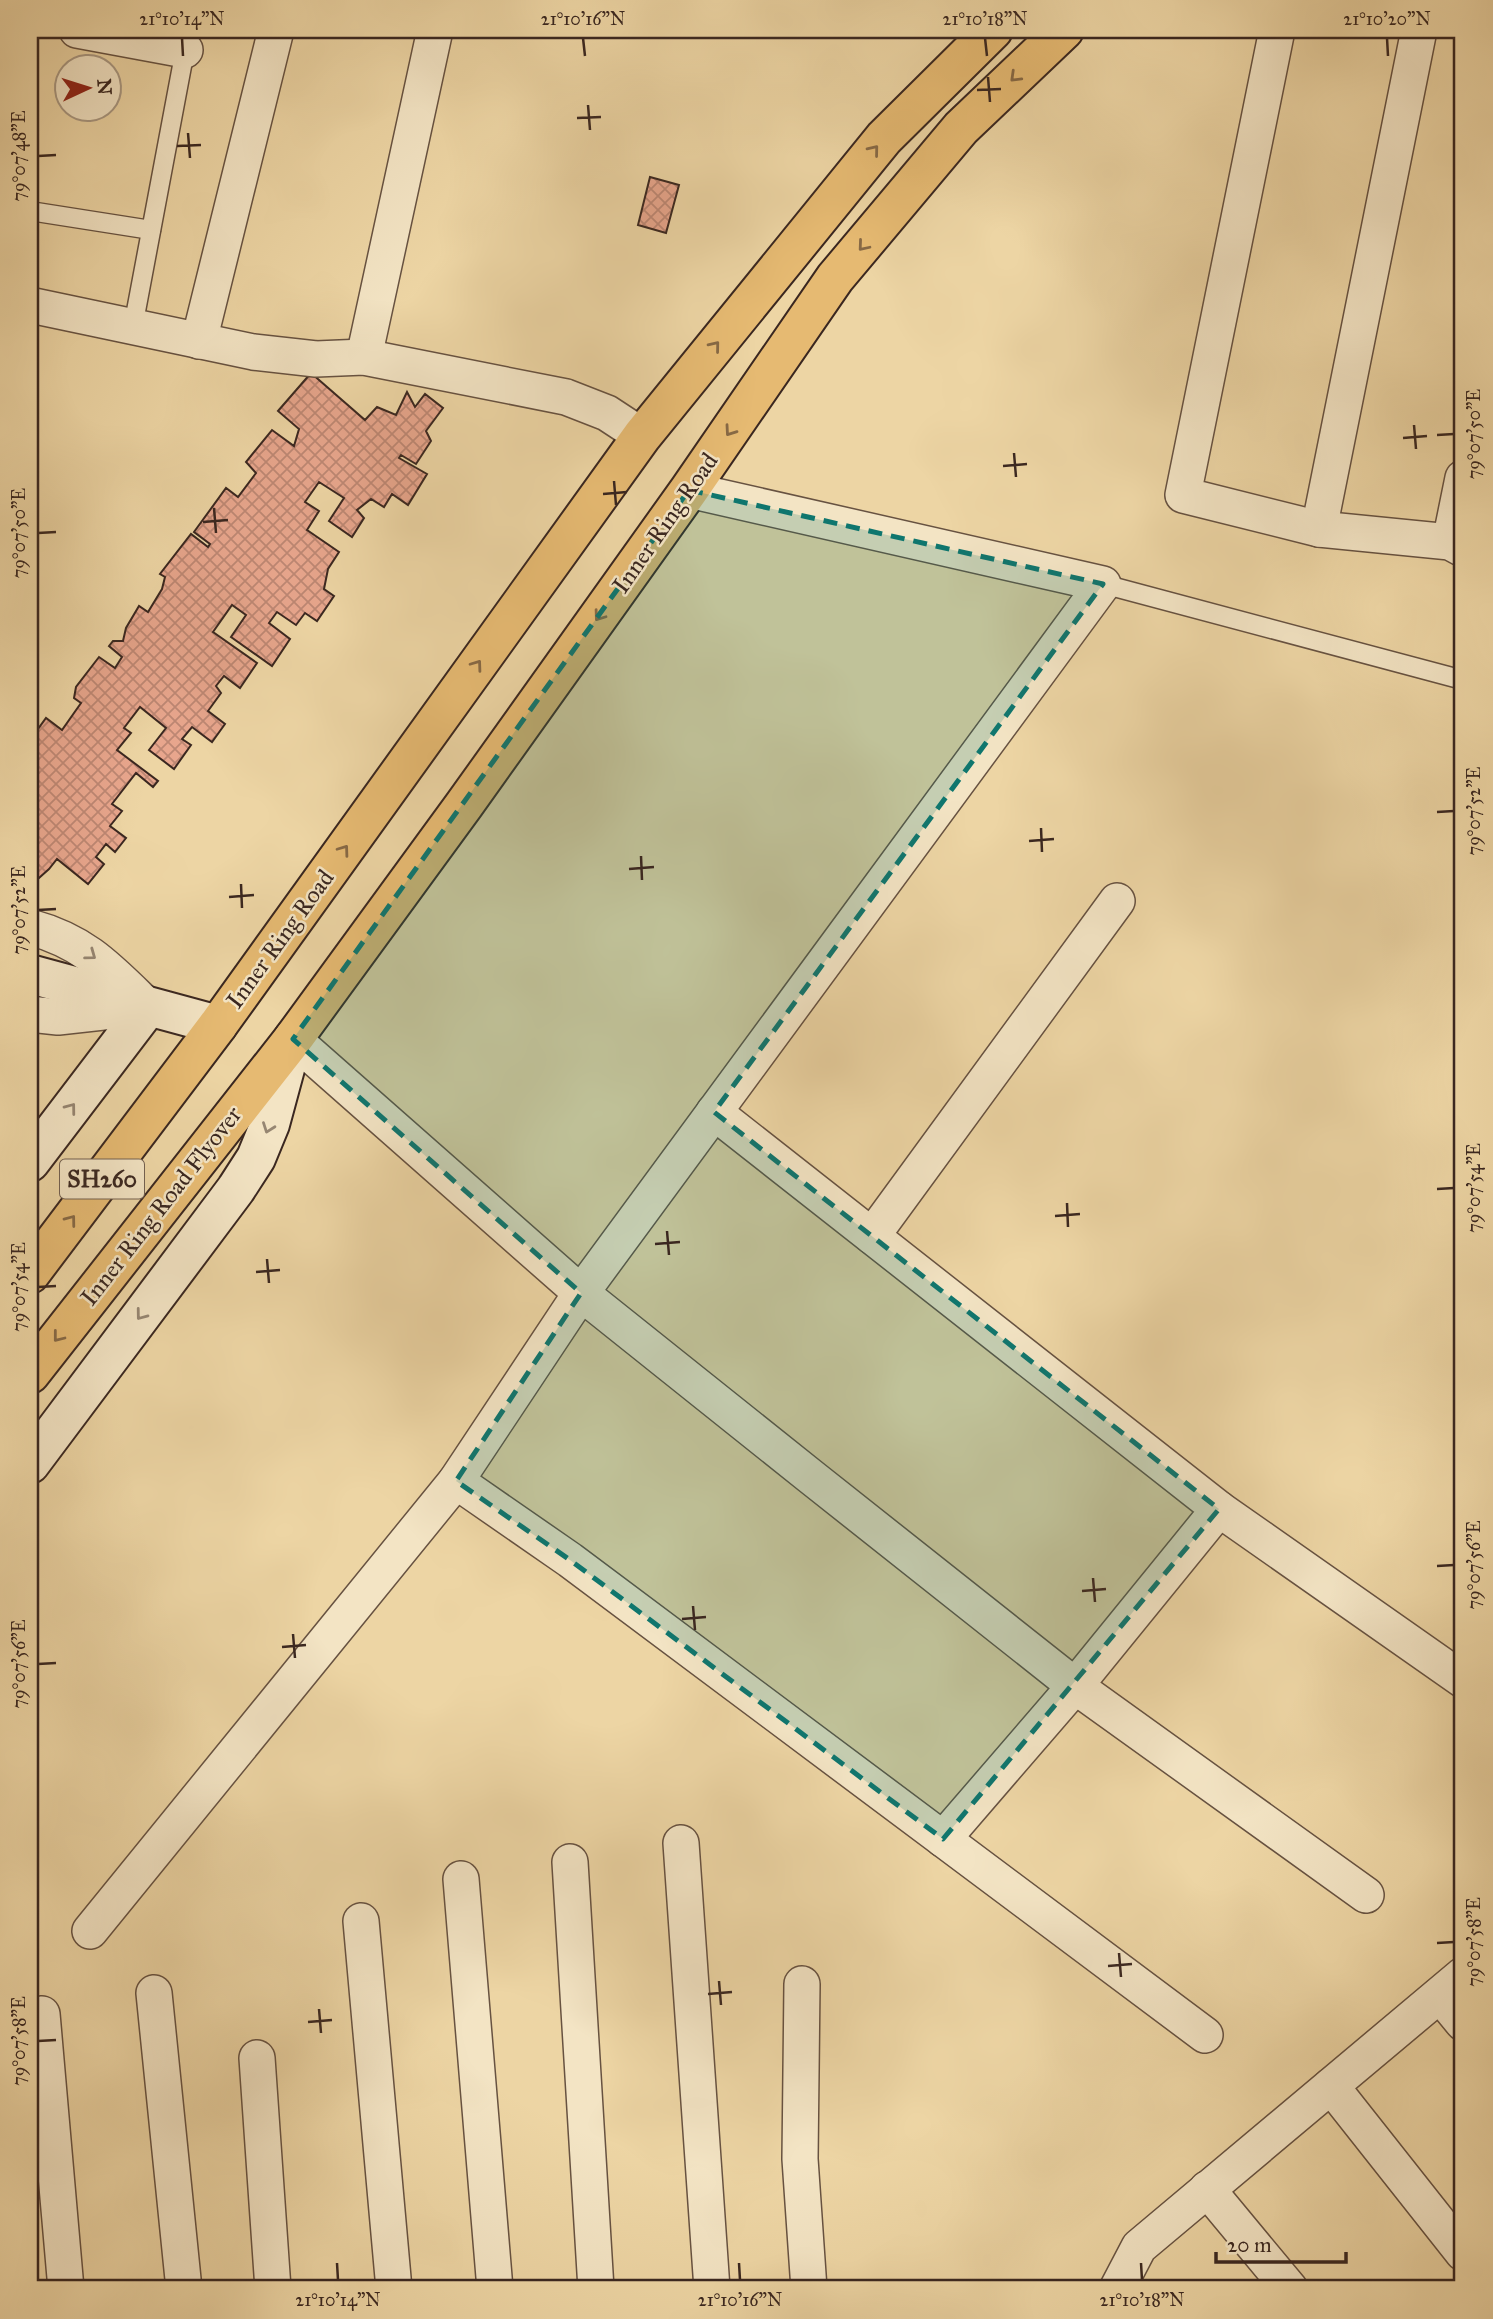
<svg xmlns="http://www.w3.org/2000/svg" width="1493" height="2319" font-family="'IM FELL Great Primer',serif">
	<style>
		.building { fill: url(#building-cross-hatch); stroke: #3a2720; stroke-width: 2 }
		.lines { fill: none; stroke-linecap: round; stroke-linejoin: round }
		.lane-casing { stroke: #675241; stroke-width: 21 }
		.street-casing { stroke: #675241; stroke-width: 38 }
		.secondary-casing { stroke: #3a2720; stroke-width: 42 }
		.highway-casing { stroke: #3a2720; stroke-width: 42 }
		.lane { stroke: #f3e4c4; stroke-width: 18 }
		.street { stroke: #f3e4c4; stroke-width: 35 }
		.secondary { stroke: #f3e4c4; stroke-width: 38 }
		.highway { stroke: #e6ba72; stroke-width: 38 }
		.oneway { stroke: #876945 }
		.oneway2 { stroke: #968672 }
		.marked { fill: #0f766e; fill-opacity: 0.2; stroke: #0f766e; stroke-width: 5; stroke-dasharray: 14 9; stroke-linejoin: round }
		.ticks { fill: none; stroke: #3a2720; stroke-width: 2.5 }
		.labels { text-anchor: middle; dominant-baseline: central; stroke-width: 5; stroke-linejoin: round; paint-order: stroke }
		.shield { fill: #f3e4c4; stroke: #726051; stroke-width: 2 }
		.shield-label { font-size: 23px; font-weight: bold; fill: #3a2720 }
		.street-label { font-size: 24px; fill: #3a2720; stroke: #f3e4c4 }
		.neatline { fill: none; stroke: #3a2720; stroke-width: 2.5 }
		.ticks-label { font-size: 18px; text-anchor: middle; fill: #3a2720 }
	</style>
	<defs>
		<pattern id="building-cross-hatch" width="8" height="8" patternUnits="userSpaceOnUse" patternTransform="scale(1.75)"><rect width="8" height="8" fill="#e8a68d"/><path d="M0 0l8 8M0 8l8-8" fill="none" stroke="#bd8773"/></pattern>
	</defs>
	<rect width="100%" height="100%" fill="#edd5a4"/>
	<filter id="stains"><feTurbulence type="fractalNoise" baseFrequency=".00286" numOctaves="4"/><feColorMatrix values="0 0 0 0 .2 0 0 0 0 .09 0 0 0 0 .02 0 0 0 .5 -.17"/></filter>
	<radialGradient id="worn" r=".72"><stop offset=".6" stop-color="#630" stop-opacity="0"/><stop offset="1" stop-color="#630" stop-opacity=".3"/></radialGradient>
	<g class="building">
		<polygon points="650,177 679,185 666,233 638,225"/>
		<polygon points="311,373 365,420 377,407 396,415 407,392 415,407 425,394 443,408 426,431 431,441 416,464 401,455 399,458 427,474 408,505 392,494 384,507 371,499 357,510 364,518 352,537 329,521 344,498 319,482 305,502 319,511 307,530 339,552 328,569 324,589 334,596 317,621 305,613 296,625 277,612 269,623 290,639 272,666 231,637 246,615 232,605 213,632 257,663 240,688 224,676 216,686 221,693 208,711 225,724 212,742 192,727 182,739 191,745 174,769 149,750 166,728 140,707 124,728 131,733 117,750 158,781 153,787 136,773 112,804 122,811 110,826 126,838 115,852 106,844 96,857 104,864 88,884 57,859 49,869 30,886 30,749 36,740 30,740 46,718 62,730 81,703 74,698 76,687 99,657 115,668 122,657 109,646 113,641 123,641 126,628 139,606 148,612 162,589 165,577 160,574 191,534 208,547 210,544 194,532 226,488 238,497 256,473 246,462 272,430 294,446 299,429 278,411"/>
	</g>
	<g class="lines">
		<defs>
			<g id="lane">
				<polyline points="30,211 151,230"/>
				<polyline points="133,327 185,50"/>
				<polyline points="1103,584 1463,680"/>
			</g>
			<g id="street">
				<polyline points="77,30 185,50"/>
				<polyline points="1277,30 1183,495 1319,529 1450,542 1463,549"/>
				<polyline points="30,305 253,352 316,359 364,357 566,397 607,413 642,436"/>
				<polyline points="199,341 276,30"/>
				<polyline points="364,357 435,30"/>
				<polyline points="1319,529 1419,30"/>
				<polyline points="1450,542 1463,478"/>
				<path d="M30,927C85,942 108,968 148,1007"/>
				<polyline points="30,1014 58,1017 148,1007"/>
				<polyline points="293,1039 581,1293 810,1476 1075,1686 1366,1895"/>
				<polyline points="714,1112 1219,1509 1075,1686 943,1839"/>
				<polyline points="872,1236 1117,901"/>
				<polyline points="456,1481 570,1560 1205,2035"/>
				<polyline points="1219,1509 1463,1680"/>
				<polyline points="681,1843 712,2289"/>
				<polyline points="570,1862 596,2289"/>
				<polyline points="461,1879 495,2289"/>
				<polyline points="361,1921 394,2289"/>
				<polyline points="90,1931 456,1481 581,1293 1103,584 689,490"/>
				<polyline points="802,1984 800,2159 809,2289"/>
				<polyline points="154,1993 184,2289"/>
				<polyline points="1440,1995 1463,2023"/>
				<polyline points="42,2014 66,2289"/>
				<polyline points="257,2058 273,2289"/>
				<polyline points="1331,2086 1463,2253"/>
				<polyline points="1207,2189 1290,2289"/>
				<polyline points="1117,2289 1139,2247 1463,1975"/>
			</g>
			<g id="secondary">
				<polyline points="30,974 218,1025"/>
				<polyline points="30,1162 148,1007"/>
				<polyline points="30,1464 236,1189 256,1158 270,1124 293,1039"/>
			</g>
			<g id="highway">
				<polyline points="30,1274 218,1025 642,436 884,138 993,30"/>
				<polyline points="30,1374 293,1039 464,805 689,490 835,278 961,128 1064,30"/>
			</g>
		</defs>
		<use href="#lane" class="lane-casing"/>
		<use href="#street" class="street-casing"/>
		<use href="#secondary" class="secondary-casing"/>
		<use href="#highway" class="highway-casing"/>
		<use href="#lane" class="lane"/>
		<use href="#street" class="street"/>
		<use href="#secondary" class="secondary"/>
		<use href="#highway" class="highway"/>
	</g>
	<defs><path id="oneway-chevron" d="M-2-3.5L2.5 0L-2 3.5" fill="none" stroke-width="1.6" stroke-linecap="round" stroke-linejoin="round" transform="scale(1.75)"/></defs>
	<g class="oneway">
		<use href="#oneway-chevron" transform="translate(1015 77) rotate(136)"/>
		<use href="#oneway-chevron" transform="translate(874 150) rotate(-51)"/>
		<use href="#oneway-chevron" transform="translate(863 246) rotate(130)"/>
		<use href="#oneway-chevron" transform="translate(715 346) rotate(-51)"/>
		<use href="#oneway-chevron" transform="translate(730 431) rotate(125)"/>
		<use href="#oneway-chevron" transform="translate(599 616) rotate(126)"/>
		<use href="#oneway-chevron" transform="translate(477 665) rotate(-54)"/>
		<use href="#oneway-chevron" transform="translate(344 850) rotate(-54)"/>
		<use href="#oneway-chevron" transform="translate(71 1220) rotate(-53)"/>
		<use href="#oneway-chevron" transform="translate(58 1337) rotate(128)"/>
	</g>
	<g class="oneway2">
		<use href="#oneway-chevron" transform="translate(91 955) rotate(36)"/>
		<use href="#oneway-chevron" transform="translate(71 1108) rotate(-53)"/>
		<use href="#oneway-chevron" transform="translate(268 1128) rotate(110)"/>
		<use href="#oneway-chevron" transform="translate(141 1315) rotate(127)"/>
	</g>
	<path class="marked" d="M689,490L1103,584L714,1112L1219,1509L943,1839L570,1560L456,1481L581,1293L293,1039Z"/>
	<path class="ticks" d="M182,38L183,56M583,38L585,56M985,38L987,56M1387,38L1388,56M988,77L990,102M977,90L1001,89M588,105L590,130M577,118L601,117M188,133L190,158M177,146L201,145M38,156L56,155M1414,425L1416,449M1437,435L1454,434M1403,438L1427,436M1014,453L1016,477M1003,466L1027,464M614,481L616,505M603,494L627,492M214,508L216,533M203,522L228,520M38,533L56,532M1437,812L1454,811M1041,828L1042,852M1029,841L1054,839M641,856L642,880M629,869L654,867M241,884L242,908M229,897L254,895M38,910L56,909M1437,1189L1454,1188M1067,1203L1068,1227M1055,1216L1080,1214M667,1231L669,1255M655,1244L680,1242M267,1259L269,1283M256,1272L280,1270M38,1287L56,1286M1437,1566L1454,1565M1093,1578L1095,1602M1082,1591L1106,1589M693,1606L695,1630M682,1619L706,1617M293,1634L295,1658M282,1647L306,1645M38,1664L56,1663M1437,1943L1454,1942M1119,1953L1121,1977M1108,1966L1132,1964M719,1981L721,2005M708,1994L732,1992M319,2009L321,2033M308,2022L332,2020M38,2041L56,2040M337,2263L338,2280M739,2263L740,2280M1141,2263L1142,2280"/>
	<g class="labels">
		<rect class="shield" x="60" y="1159.5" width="84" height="39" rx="5"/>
		<g class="shield-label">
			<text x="102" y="1179">SH260</text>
		</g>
		<g class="street-label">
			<text transform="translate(665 523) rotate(-55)">Inner Ring Road</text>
			<text transform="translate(280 939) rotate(-54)">Inner Ring Road</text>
			<text transform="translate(161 1206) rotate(-52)">Inner Ring Road Flyover</text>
		</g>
	</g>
	<rect width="1493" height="2319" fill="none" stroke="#edd5a4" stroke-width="77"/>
	<g transform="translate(88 88) rotate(86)"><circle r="33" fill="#f3e4c4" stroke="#a99882" stroke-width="2"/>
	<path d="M0-5L12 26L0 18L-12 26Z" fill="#8f2418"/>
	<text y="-10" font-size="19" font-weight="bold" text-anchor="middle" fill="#3a2720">N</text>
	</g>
	<path d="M1216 2252v10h130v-10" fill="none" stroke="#3a2720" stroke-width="3.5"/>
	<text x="1227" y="2252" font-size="21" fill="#3a2720" stroke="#f3e4c4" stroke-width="5" paint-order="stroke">20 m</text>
	<rect x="38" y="38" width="1416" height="2242" class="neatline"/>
	<g class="ticks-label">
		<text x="182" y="25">21°10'14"N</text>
		<text x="583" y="25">21°10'16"N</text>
		<text x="985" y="25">21°10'18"N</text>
		<text x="1387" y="25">21°10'20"N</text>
		<text transform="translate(19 156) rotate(-90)" y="6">79°07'48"E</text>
		<text transform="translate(1474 434) rotate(-90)" y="6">79°07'50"E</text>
		<text transform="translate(19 533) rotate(-90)" y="6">79°07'50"E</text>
		<text transform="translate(1474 811) rotate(-90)" y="6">79°07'52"E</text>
		<text transform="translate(19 910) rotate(-90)" y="6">79°07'52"E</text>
		<text transform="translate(1474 1188) rotate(-90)" y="6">79°07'54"E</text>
		<text transform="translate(19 1287) rotate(-90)" y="6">79°07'54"E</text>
		<text transform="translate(1474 1565) rotate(-90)" y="6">79°07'56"E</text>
		<text transform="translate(19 1664) rotate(-90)" y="6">79°07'56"E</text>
		<text transform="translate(1474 1942) rotate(-90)" y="6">79°07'58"E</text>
		<text transform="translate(19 2041) rotate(-90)" y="6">79°07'58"E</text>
		<text x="338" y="2306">21°10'14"N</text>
		<text x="740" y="2306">21°10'16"N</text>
		<text x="1142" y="2306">21°10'18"N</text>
	</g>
	<rect width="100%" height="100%" filter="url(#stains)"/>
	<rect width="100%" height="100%" fill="url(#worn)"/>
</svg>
